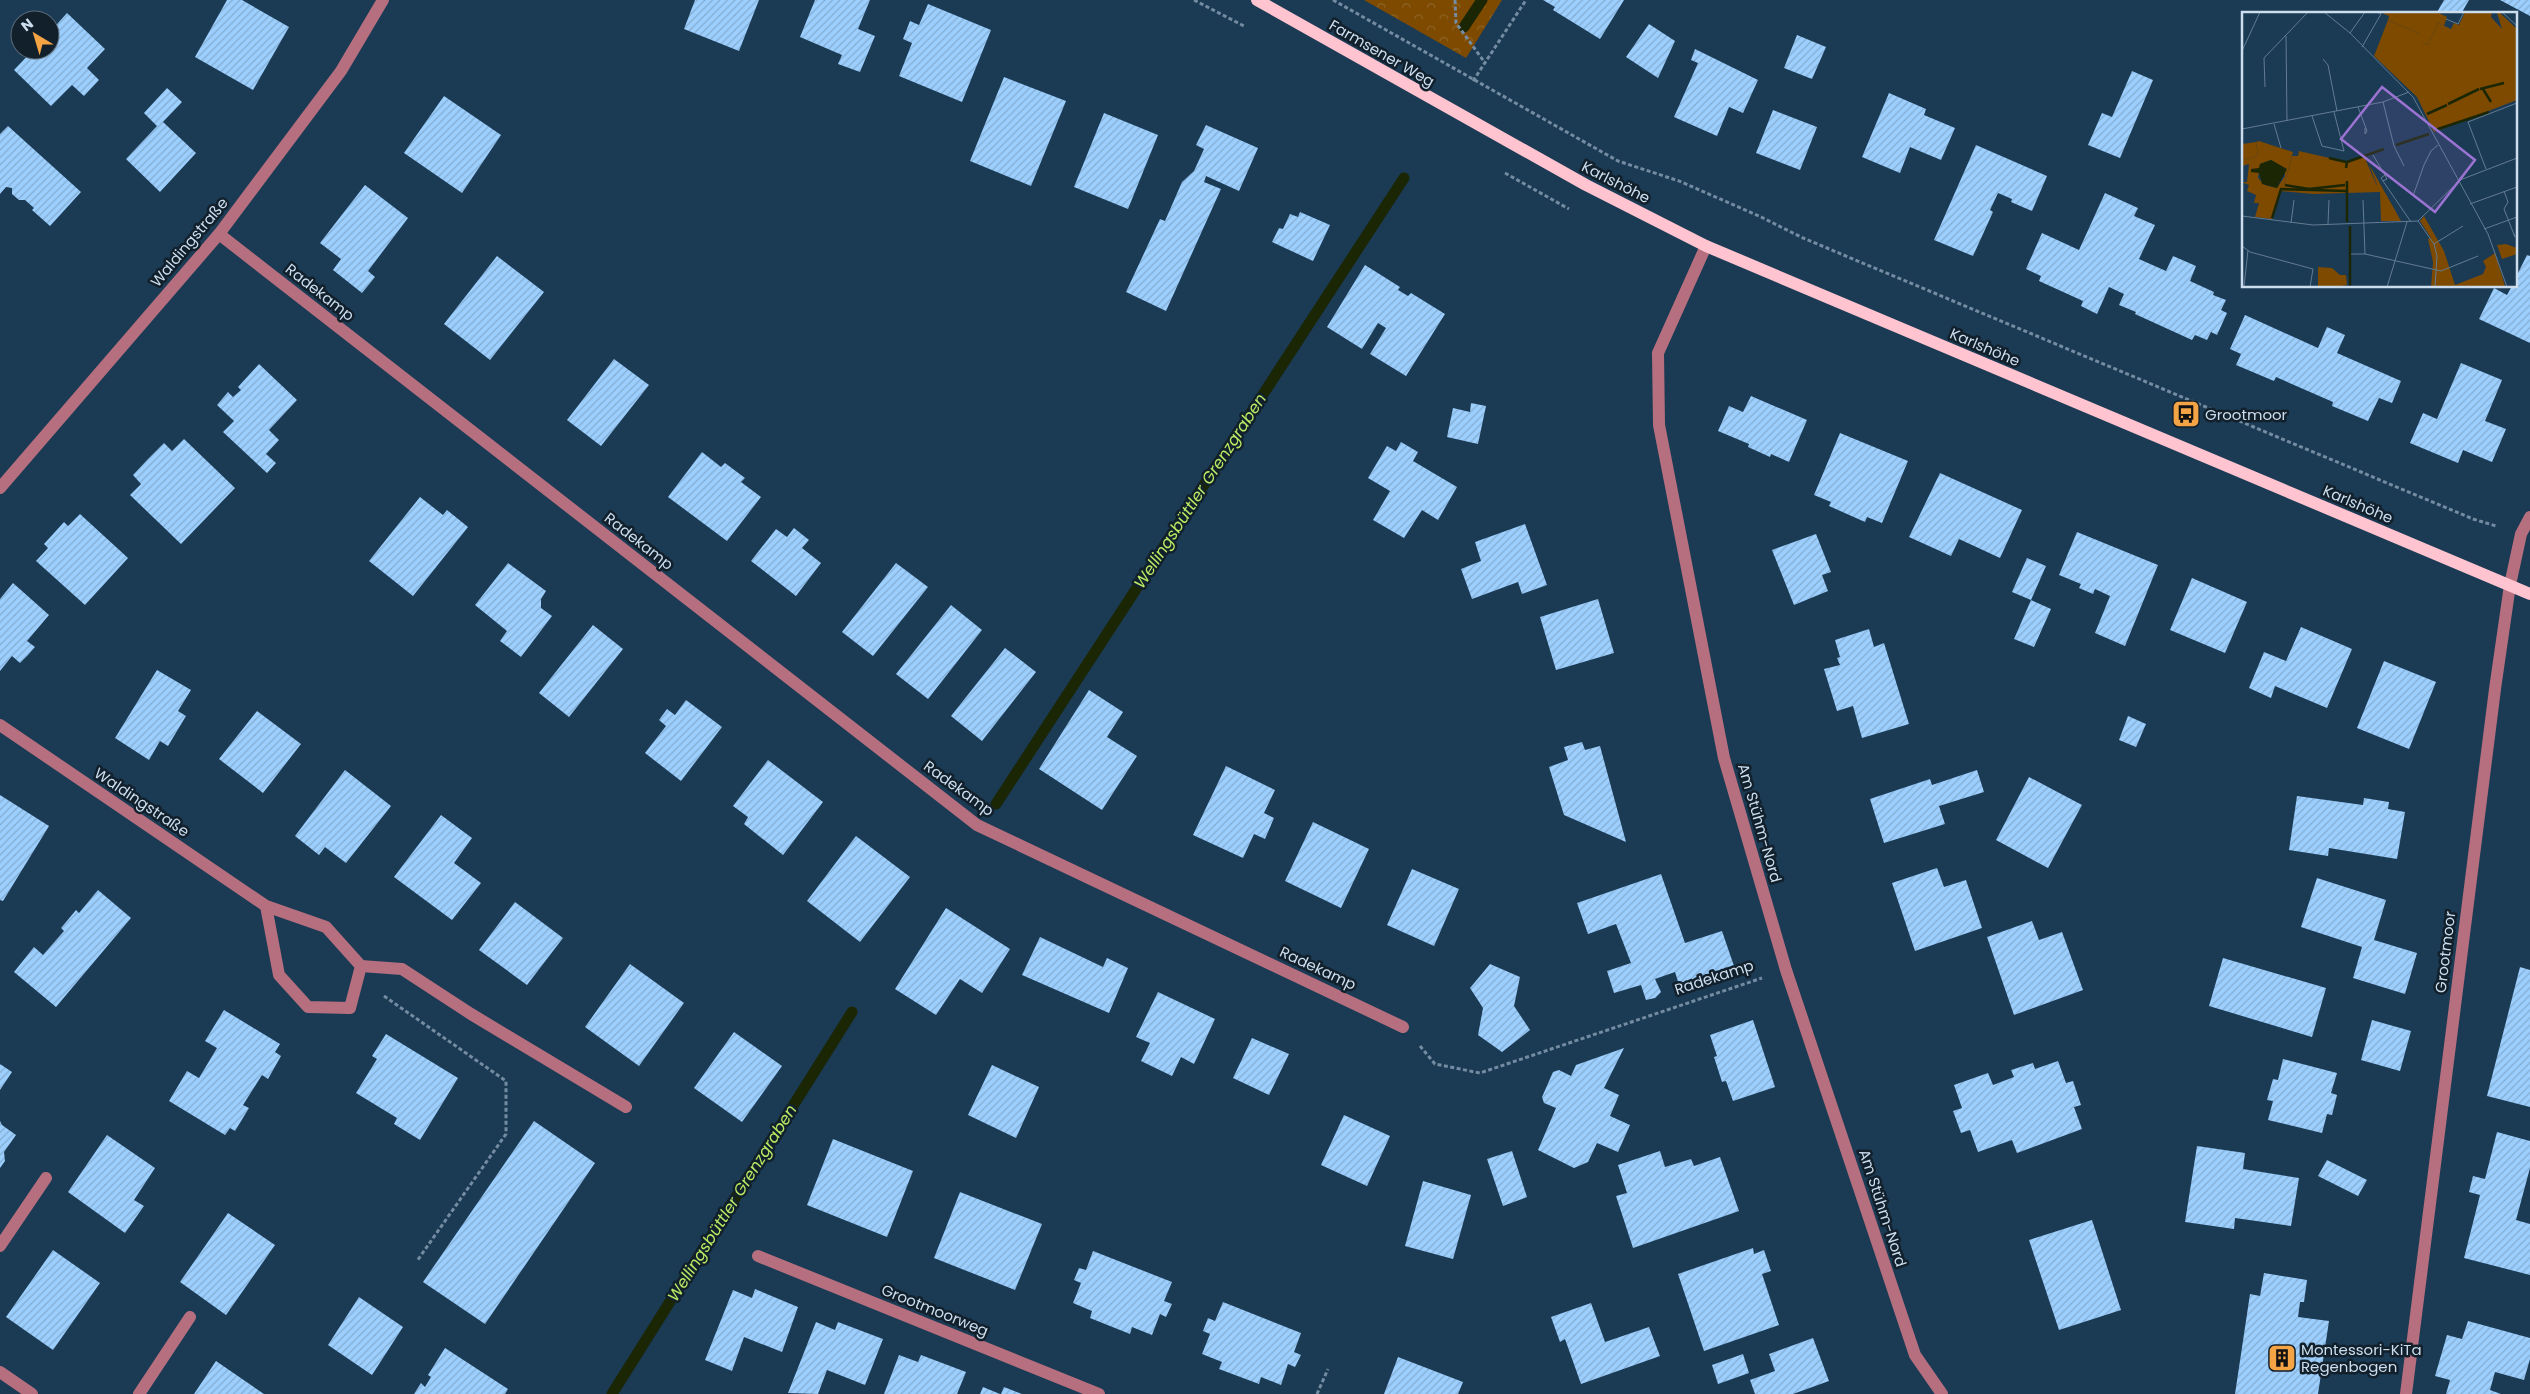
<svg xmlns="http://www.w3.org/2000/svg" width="2530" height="1394" font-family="Poppins,sans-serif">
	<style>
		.forest { fill: url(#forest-crowns) }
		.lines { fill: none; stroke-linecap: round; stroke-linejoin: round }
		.stream { stroke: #1b2605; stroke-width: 11 }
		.building { fill: url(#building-hatch) }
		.path { stroke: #748ca1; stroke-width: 3; stroke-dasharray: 4 2.5; stroke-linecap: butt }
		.minor { stroke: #b56f7e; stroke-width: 12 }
		.major { stroke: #ffc4cf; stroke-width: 12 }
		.labels { text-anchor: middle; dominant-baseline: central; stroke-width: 5; stroke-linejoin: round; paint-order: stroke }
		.street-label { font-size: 15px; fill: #ccdeee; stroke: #12202c }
		.poi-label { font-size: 15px; fill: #ccdeee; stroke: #12202c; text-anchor: start }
		.water-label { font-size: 16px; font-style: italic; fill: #b9eb64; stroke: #12202c }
		.inset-river { fill: none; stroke: #1b2605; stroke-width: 2.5 }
		.inset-road { fill: none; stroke: #627c92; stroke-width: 1 }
		.view { fill: #9b73d2; fill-opacity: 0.15; stroke: #9b73d2; stroke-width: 2.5 }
		.inset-edge { fill: none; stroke: #ccdeee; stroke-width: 2.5 }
	</style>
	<defs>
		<pattern id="forest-crowns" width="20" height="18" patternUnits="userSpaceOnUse" patternTransform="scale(1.25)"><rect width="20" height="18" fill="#7d4a00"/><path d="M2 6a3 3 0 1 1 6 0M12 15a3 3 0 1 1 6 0" fill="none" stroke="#8e6426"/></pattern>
		<pattern id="building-hatch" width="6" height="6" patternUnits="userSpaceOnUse" patternTransform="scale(1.25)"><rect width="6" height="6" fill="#9ccffe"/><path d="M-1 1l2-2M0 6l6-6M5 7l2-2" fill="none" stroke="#84acd0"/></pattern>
	</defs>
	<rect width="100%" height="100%" fill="#1b3a54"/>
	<polygon class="forest" points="1364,0 1502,0 1466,58"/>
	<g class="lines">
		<g class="stream">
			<polyline points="1464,27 1482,0"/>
			<polyline points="996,804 1404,178"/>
			<polyline points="612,1394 852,1012"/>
		</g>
	</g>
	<g class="building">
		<polygon points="227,0 242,0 289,27 253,90 195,57"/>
		<polygon points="695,0 759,0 739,51 684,29"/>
		<polygon points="815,0 870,0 858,29 875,36 860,72 838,64 842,55 800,37"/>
		<polygon points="1543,0 1624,0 1600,39 1553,10 1555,7"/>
		<polygon points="2444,0 2469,0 2461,14 2436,14"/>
		<polygon points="2500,0 2530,0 2530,16"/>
		<polygon points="928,4 991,30 962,102 899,76 912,43 903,39 910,21 919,25"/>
		<polygon points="67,13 105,49 87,68 99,80 84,96 72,85 51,106 14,70 33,50 50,50 50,32"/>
		<polygon points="1649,24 1675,41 1658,78 1626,57"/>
		<polygon points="1797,35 1826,47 1812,79 1784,68"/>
		<polygon points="1695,49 1758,80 1743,113 1729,107 1717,136 1674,117 1698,63 1691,60"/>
		<polygon points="2132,71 2153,80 2120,158 2088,145 2102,113 2112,117"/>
		<polygon points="1004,77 1066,101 1031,186 970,161"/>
		<polygon points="167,88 182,102 163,122 196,153 160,192 126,159 157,126 144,113"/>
		<polygon points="1889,93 1926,109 1924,115 1955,128 1941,160 1910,147 1900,173 1862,157"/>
		<polygon points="444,96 501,135 462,193 404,153"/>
		<polygon points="1773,110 1817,127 1800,170 1756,153"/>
		<polygon points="1104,113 1158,135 1128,209 1074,187"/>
		<polygon points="1206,125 1258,148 1239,191 1206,176 1204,182 1221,189 1166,311 1126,292 1160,219 1165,221 1182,182 1194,171 1204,149 1196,145"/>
		<polygon points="8,126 81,192 50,226 32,210 34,208 25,200 19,200 12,194 12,188 6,187 0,194 0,134"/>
		<polygon points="1976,145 2047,176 2032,211 2011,202 2012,199 1998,193 1990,210 1993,212 1973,256 1934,240"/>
		<polygon points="365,185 408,218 368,271 375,277 362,293 333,270 341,259 320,243"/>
		<polygon points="2105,193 2138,208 2134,216 2155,225 2139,259 2166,271 2173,256 2196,266 2190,281 2214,292 2213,295 2226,300 2221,310 2227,313 2217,335 2211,332 2207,340 2195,335 2192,340 2135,314 2136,312 2119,305 2124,294 2109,287 2097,314 2081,306 2083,301 2039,281 2041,276 2026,269 2042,233 2079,250"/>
		<polygon points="1300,212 1330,225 1313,261 1272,242 1279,228 1283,229 1290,214 1298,217"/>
		<polygon points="2527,255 2530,256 2530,343 2479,319 2494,288 2507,295 2512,286 2516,286 2516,277"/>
		<polygon points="497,256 544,292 490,360 444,324"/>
		<polygon points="1365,265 1400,287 1398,290 1408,296 1411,293 1445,314 1406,376 1370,354 1386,328 1378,323 1362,349 1327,327"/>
		<polygon points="2245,315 2318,348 2327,327 2345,335 2337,353 2401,381 2392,403 2379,398 2368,421 2332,406 2333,402 2276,377 2274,381 2236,365 2241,354 2230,349"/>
		<polygon points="614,359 649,385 601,446 567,420"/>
		<polygon points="2461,363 2502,380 2485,421 2506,429 2492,462 2463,450 2458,463 2410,443 2423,413 2437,419"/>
		<polygon points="259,364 297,400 269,430 279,440 266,454 276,463 267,473 223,432 234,421 217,405 228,392 233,397 241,390 238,387"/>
		<polygon points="1751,396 1807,420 1789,462 1771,454 1770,457 1748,447 1749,444 1718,431 1729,406 1743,412"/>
		<polygon points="1471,403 1486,406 1478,444 1447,437 1453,408 1470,412"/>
		<polygon points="1840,433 1908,461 1882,523 1867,517 1865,522 1829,506 1831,502 1814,495"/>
		<polygon points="184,439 235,488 181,544 130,495 141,484 133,475 148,459 164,443 172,451"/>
		<polygon points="1401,442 1418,452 1413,461 1457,487 1438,520 1422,510 1404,538 1373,520 1390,491 1368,478 1387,446 1396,451"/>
		<polygon points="702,452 721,467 725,463 745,478 741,482 761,497 727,541 668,497"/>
		<polygon points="1940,473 2022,510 2000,558 1959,539 1951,556 1909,537"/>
		<polygon points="420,497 443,515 447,510 468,527 413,596 369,561"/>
		<polygon points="80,514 128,558 85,605 36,561 48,548 44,544 64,522 68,526"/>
		<polygon points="1525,524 1547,585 1522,594 1518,582 1472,599 1461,569 1481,561 1475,542"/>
		<polygon points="794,528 809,540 802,548 821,563 796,596 751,561 776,529 787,537"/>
		<polygon points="2077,532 2158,565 2125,646 2095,633 2110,596 2095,589 2093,594 2079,588 2081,584 2059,575"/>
		<polygon points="1816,534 1831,572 1822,575 1828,591 1794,605 1772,550"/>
		<polygon points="2027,558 2046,566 2031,600 2051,609 2034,647 2014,639 2031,600 2012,592"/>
		<polygon points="508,563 546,591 541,599 541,608 552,616 521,657 500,641 507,631 475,605"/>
		<polygon points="896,563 928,587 873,656 842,632"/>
		<polygon points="2192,578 2247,602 2225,653 2170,630"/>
		<polygon points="13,583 49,615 27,641 35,647 28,655 20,663 12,656 0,671 0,599"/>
		<polygon points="1598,599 1614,653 1556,670 1540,617"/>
		<polygon points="951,605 982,630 928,699 896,674"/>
		<polygon points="593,625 623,649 569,717 539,693"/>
		<polygon points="2301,627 2352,649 2327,708 2275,686 2271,698 2249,688 2264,652 2286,661"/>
		<polygon points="1869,629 1874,647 1884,643 1909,724 1862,738 1853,706 1837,711 1824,669 1840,665 1837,658 1840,657 1835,640"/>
		<polygon points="1005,648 1036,672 982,741 951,716"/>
		<polygon points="2384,661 2436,682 2409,749 2357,728"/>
		<polygon points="157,670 191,690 178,711 186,716 168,746 160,741 149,760 115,738"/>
		<polygon points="1089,690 1123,712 1107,737 1137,756 1102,810 1039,769"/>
		<polygon points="686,700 722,727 681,781 645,753 666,726 659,720 667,709 675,715"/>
		<polygon points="257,711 301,744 263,793 219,759"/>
		<polygon points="2128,716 2146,724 2136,747 2119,740"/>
		<polygon points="1582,742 1585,750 1600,746 1626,842 1564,815 1549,767 1568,760 1564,747"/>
		<polygon points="768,760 823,802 783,855 744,824 748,817 733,806"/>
		<polygon points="1226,766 1275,790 1264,813 1274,818 1265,839 1254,834 1243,858 1193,835"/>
		<polygon points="345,770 391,806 346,863 325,847 319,855 295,836"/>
		<polygon points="1977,770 1984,792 1939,806 1945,824 1884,843 1870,799 1930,779 1932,785"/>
		<polygon points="2029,777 2082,805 2048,868 1996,840"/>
		<polygon points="0,795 49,826 3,901 0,900"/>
		<polygon points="2297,796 2363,805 2364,798 2389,802 2388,809 2405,812 2397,859 2329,848 2328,856 2289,850"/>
		<polygon points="441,815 472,838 454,863 481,883 452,920 394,877"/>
		<polygon points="1313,822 1369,849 1341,908 1285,881"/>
		<polygon points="856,836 910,877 860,942 807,901"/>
		<polygon points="1937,868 1944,887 1966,880 1982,928 1915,951 1892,883"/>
		<polygon points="1412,869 1459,889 1434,946 1387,925"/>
		<polygon points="1661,874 1685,943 1722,931 1735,969 1680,988 1675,972 1655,979 1661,992 1655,998 1646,1000 1641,985 1614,993 1607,971 1631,963 1616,924 1588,934 1577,903"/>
		<polygon points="2317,878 2386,900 2374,940 2417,953 2405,994 2353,978 2362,947 2301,927"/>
		<polygon points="98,890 131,918 56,1007 14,972 34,947 43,955 64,931 61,928 76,910 79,913"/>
		<polygon points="515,902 563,938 527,985 479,950"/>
		<polygon points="946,908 1010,949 982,993 960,979 936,1015 895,989"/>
		<polygon points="2032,921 2039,940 2062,932 2083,990 2014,1015 1987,937"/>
		<polygon points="1040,937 1103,967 1107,958 1128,968 1109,1013 1022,975"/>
		<polygon points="2223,958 2326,988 2312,1037 2209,1006"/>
		<polygon points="630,964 684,1003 639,1066 585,1027"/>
		<polygon points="1490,964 1520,977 1514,1006 1530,1030 1502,1052 1478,1035 1483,1008 1470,988"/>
		<polygon points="2520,967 2530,970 2530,1107 2487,1096"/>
		<polygon points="1158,992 1215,1019 1194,1064 1181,1057 1172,1076 1141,1061 1150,1043 1136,1037"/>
		<polygon points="224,1010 280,1044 275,1052 281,1056 268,1079 262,1075 243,1105 249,1108 235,1131 230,1128 225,1135 169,1101 187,1071 199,1078 217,1048 205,1041"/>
		<polygon points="1753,1020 1775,1087 1733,1101 1726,1081 1722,1082 1714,1057 1717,1056 1710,1035"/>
		<polygon points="2372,1020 2411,1031 2400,1071 2361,1060"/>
		<polygon points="734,1032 782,1066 742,1122 694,1088"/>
		<polygon points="386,1034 458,1078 420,1140 394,1124 397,1118 356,1093 377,1059 372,1056"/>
		<polygon points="1252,1038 1289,1054 1269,1095 1233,1078"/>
		<polygon points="1624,1048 1604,1088 1619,1095 1610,1116 1630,1125 1618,1152 1597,1143 1588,1162 1574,1168 1538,1150 1556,1108 1544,1103 1542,1097 1553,1072 1559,1070 1571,1076 1576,1065"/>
		<polygon points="2283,1059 2337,1073 2331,1093 2337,1095 2332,1115 2327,1114 2322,1133 2268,1120 2273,1101 2267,1100 2273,1079 2278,1080"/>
		<polygon points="2058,1061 2066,1083 2073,1081 2081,1105 2074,1107 2082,1129 2017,1153 2012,1140 1978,1152 1970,1130 1961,1133 1953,1111 1962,1108 1954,1085 1988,1073 1993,1085 2014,1077 2011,1070 2033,1063 2035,1069"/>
		<polygon points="0,1064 12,1072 0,1090"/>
		<polygon points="992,1065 1039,1087 1016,1138 968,1115"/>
		<polygon points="1344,1115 1390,1136 1367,1186 1321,1165"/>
		<polygon points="0,1121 2,1125 16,1135 4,1152 5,1161 0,1168"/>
		<polygon points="534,1121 595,1163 485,1324 423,1282"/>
		<polygon points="2497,1132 2530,1141 2530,1168 2516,1220 2530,1224 2530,1275 2464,1258 2480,1195 2469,1192 2473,1176 2485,1179"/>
		<polygon points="107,1135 155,1168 134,1200 144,1206 125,1233 68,1192"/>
		<polygon points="833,1139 913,1171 887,1237 807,1205"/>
		<polygon points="2197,1146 2245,1153 2243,1169 2299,1178 2291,1226 2235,1218 2234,1229 2185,1222"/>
		<polygon points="1512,1151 1527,1197 1503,1206 1487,1159"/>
		<polygon points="1660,1151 1665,1167 1691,1159 1694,1166 1720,1157 1739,1211 1633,1248 1616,1196 1627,1193 1618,1165"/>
		<polygon points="2327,1160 2367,1180 2358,1196 2318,1176"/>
		<polygon points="1423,1181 1471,1195 1453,1259 1405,1246"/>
		<polygon points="960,1192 1042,1224 1015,1290 934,1258"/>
		<polygon points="228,1213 275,1245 226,1315 180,1282"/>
		<polygon points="2092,1220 2121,1310 2059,1330 2029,1240"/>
		<polygon points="1753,1248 1754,1254 1764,1250 1771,1271 1762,1274 1779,1325 1704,1351 1678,1274"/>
		<polygon points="53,1250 100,1283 53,1350 6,1317"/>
		<polygon points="1093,1251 1172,1282 1164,1301 1172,1304 1166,1317 1160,1314 1152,1335 1132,1327 1130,1334 1090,1318 1092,1311 1073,1303 1081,1283 1074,1280 1079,1268 1086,1270"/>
		<polygon points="2264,1273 2307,1280 2304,1302 2300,1302 2298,1317 2329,1321 2318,1394 2235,1394 2250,1294 2260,1296"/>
		<polygon points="755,1289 798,1307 782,1352 744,1337 732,1371 705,1360 733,1290 752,1298"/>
		<polygon points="359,1297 403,1327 372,1375 328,1345"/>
		<polygon points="1223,1302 1301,1333 1294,1352 1301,1355 1295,1367 1288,1364 1281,1385 1261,1377 1259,1384 1219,1369 1222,1362 1202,1354 1210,1334 1203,1331 1208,1318 1215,1321"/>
		<polygon points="1591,1303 1605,1342 1649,1327 1660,1356 1581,1384 1565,1339 1560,1342 1551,1317"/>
		<polygon points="2468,1321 2530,1338 2530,1359 2524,1380 2495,1372 2490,1390 2501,1394 2446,1394 2450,1380 2435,1376 2447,1335 2462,1339"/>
		<polygon points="816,1322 835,1330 838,1322 883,1339 865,1385 827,1370 818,1394 788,1393"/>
		<polygon points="1813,1338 1829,1381 1793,1394 1755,1394 1750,1380 1775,1371 1769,1354"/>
		<polygon points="445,1348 508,1389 505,1394 414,1394 421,1383 425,1387 431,1377 428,1375"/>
		<polygon points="1743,1354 1749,1373 1718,1384 1712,1365"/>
		<polygon points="899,1355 918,1362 921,1355 966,1372 957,1394 884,1394"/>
		<polygon points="1398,1357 1463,1382 1458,1394 1384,1394"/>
		<polygon points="216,1361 264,1394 194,1394"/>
		<polygon points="983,1387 1000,1394 980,1394"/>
		<polygon points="1004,1387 1022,1394 1001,1394"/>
	</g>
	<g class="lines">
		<g class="path">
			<polyline points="1194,0 1244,26"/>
			<polyline points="1333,0 1618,161 1679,181 1759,216 1803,238 2473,519 2496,526"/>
			<polyline points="1455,0 1456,23 1485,63"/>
			<polyline points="1473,81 1526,0"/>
			<polyline points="1505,173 1569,209"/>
			<polyline points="384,996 506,1081 506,1134 417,1261"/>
			<polyline points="1420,1046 1435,1064 1480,1073 1762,978"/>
			<polyline points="1317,1394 1328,1369"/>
		</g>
		<g class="minor">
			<polyline points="219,234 977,825 1403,1027"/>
			<polyline points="1706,246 1658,353 1659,425 1724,758 1786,970 1915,1355 1942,1394"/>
			<polyline points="0,488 219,234 341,71 383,0"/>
			<polyline points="0,725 266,906 326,927 361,966 350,1008 308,1007 279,975 266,906"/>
			<polyline points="361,966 402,969 471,1014 626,1107"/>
			<polyline points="0,1246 46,1178"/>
			<polyline points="758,1256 1099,1394"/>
			<polyline points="0,1372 32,1394"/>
			<polyline points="139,1394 190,1317"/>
			<polyline points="2406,1394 2495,689 2510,585 2521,534 2530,517"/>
		</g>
		<polyline class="major" points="1257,0 1586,185 1706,246 2530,594"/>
	</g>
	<defs>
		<symbol id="bus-square" viewBox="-11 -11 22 22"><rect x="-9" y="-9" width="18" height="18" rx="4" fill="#f4a345" stroke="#12202c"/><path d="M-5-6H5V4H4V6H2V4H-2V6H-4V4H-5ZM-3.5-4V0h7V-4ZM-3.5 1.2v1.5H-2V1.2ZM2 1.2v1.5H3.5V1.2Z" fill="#111"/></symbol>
		<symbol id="building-square" viewBox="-11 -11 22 22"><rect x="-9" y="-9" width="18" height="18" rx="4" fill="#f4a345" stroke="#12202c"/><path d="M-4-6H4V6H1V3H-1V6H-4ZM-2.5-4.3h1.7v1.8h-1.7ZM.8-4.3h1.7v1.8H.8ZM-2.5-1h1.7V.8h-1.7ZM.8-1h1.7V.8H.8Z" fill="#111"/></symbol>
	</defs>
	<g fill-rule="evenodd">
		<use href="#bus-square" x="2170" y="398" width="32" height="32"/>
		<use href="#building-square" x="2266" y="1342" width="32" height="32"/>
	</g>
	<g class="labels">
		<g class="street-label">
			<text transform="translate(1382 53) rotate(30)">Farmsener Weg</text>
			<text transform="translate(1616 182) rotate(27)">Karlshöhe</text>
			<text transform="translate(189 242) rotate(-50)">Waldingstraße</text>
			<text transform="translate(320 292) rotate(38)">Radekamp</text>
			<text transform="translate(1985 347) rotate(23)">Karlshöhe</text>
			<text transform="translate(2358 504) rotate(23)">Karlshöhe</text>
			<text transform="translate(639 541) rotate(38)">Radekamp</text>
			<text transform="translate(959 788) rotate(36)">Radekamp</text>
			<text transform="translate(142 802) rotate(34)">Waldingstraße</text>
			<text transform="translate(1760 823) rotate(74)">Am Stühm-Nord</text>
			<text transform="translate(2445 952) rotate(-83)">Grootmoor</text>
			<text transform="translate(1318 968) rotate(25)">Radekamp</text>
			<text transform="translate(1714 977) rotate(-18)">Radekamp</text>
			<text transform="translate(1883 1208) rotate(72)">Am Stühm-Nord</text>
			<text transform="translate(935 1310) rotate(22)">Grootmoorweg</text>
		</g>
		<g class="poi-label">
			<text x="2205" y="414">Grootmoor</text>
			<text x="2301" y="1349">Montessori-KiTa<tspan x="2301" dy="17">Regenbogen</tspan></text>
		</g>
		<g class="water-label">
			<text transform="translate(1200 491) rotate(-57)">Wellingsbüttler Grenzgraben</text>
			<text transform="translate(732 1203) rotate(-58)">Wellingsbüttler Grenzgraben</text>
		</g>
	</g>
	<g transform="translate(2242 12)">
		<rect width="275" height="275" fill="#1b3a54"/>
		<path d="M138,0H195L205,5L202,14L196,11L186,33L180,30L176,21L146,8L147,4ZM76,255L90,256L98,263H104L105,273L99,274L105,275H76Z" fill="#7d4a00"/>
		<path d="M223,0H250L249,5L260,17L255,1L257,0L275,17V88L192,120L175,85L132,44L146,8L176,21L182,25L180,30L186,33L196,11L209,17L212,11L217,13Z" fill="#7d4a00"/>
		<path d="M17,129L51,140L42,173L54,176L135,173L127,152L159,209H139L138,180L71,182L38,179L30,207L13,205L17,191H12L14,183L5,179L7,173L0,170H5L7,152L0,154V148L16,144L14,130ZM29,148L42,156L43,164L35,176L23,173L16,166L18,152ZM182,204L202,239L213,273L241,262L244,255L241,249L253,241L263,274L189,275L191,250L186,227L189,226L178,209ZM264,232L275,236V242L260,247L255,233Z" fill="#7d4a00" fill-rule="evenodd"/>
		<path d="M14,130L16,144L0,148V132ZM57,139L105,150L122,144L135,174L54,176L42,173L50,144H56Z" fill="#7d4a00"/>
		<path d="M29,148L45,157L35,176L20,172L17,161L9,160V157L17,156L18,152Z" fill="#1b2605"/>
		<path class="inset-river" d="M238,77L262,71M241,77L249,90M206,92L237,77M185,102L205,93M193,118L247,100M154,133L187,122M87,146L104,150M104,156L105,150L142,137M105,169V210M43,173L67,177L103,173M30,206L39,177L104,179M108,214V275"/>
		<path class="inset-road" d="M82,0L108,21L171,85L246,222L265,275M260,0L275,14M204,7L216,12L222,0M108,21L123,0M44,24L45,109M120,35L139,2L135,0M0,39L18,0M81,47L86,53L95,99M23,75L22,46L66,0M141,90L152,134L162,154M116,95L125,119L123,122V116M70,104L80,134L102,139L92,100M32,112L39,136M0,117L141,90L167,80M131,143L143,163M244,157L226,110L275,91M141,169L139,166L143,163L145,167L141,169L169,210M262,179L266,190L262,197L273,225L272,222M171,184L182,153L189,139L196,133M121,188L123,242M228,192L275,175M0,204L71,213L176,209L218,168L275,146M176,209L192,232L195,244L193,275M49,211L52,188M86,212L87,188M242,217L275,205M192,232L221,214M0,234L8,240L71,257L68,275M109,242H123L199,259L236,244M2,275L6,238M145,275L165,210"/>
		<path class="view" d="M140,75L233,148L193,200L99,127Z"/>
		<rect width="275" height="275" class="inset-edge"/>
	</g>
	<g transform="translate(35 35) rotate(322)"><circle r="24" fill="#12202c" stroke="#5c6c7a"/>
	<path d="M0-4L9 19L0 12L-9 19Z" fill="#f4a345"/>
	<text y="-8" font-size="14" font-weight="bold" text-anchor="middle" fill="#ccdeee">N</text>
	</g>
</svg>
